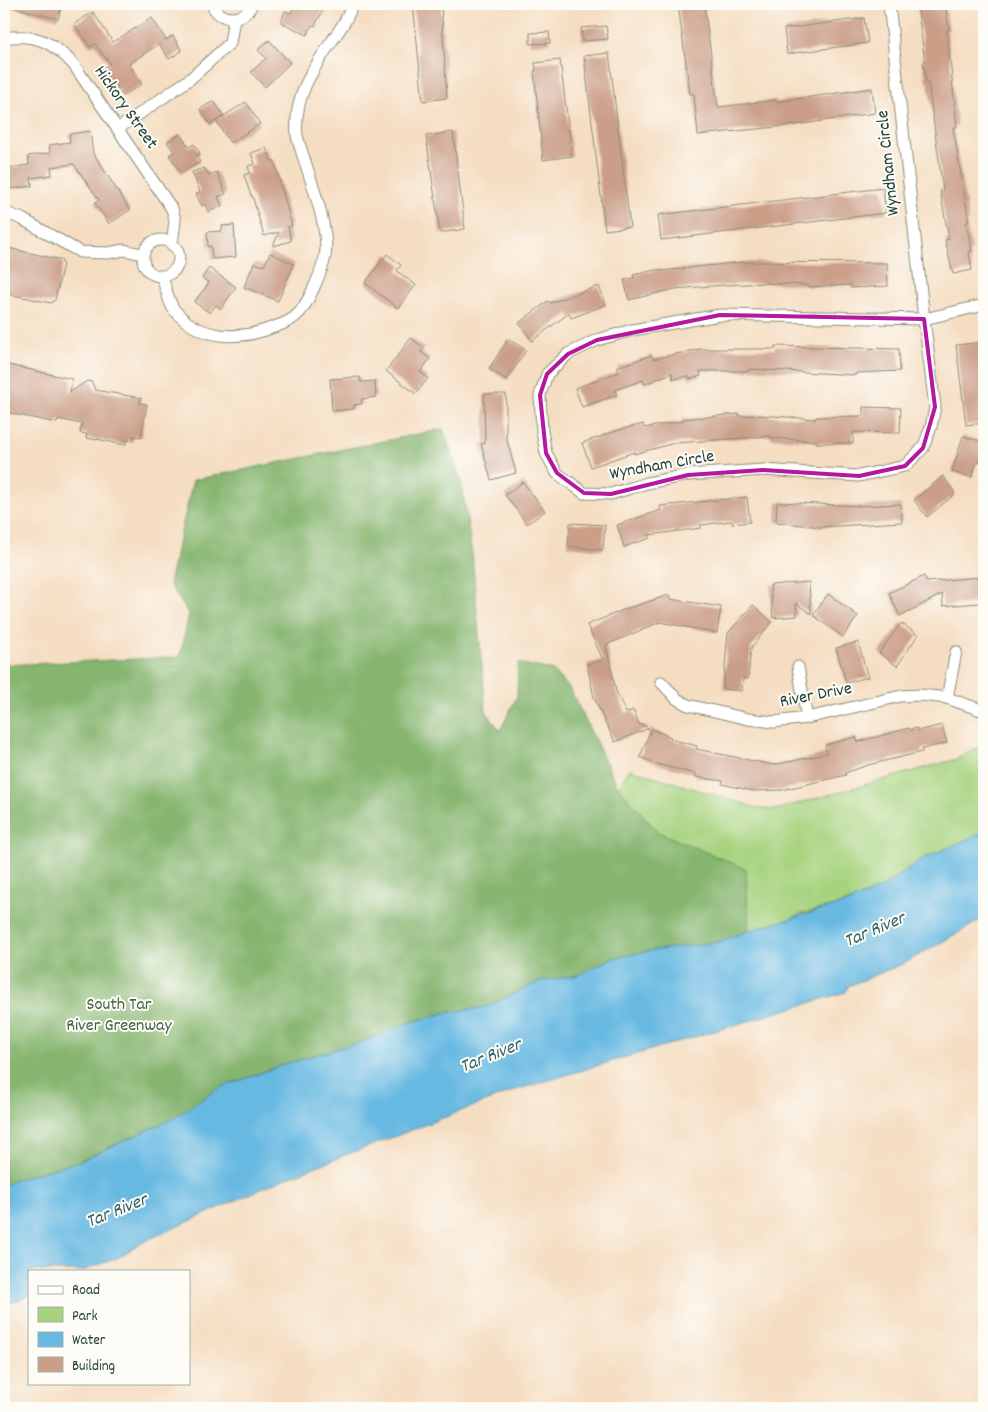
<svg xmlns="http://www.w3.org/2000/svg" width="988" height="1412" font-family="Dekko,sans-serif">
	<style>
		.green { fill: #a7d37f; stroke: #63885a }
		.forest { fill: #85b56e; stroke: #527951 }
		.water { fill: #67b9e2; stroke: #437b8b }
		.building { fill: #cb9e88 }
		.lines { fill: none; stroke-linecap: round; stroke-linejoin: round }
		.minor-casing { stroke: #8a8d7a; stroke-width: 13 }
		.minor { stroke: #fff; stroke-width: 11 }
		.marked { fill: none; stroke: #b5179e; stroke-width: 4; stroke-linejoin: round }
		.labels { text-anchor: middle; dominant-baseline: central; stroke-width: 4; stroke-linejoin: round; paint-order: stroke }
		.street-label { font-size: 18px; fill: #1f3d34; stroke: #fdfcf7 }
		.park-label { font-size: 18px; fill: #416247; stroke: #fdfcf7 }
		.water-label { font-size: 19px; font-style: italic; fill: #356268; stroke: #fdfcf7 }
	</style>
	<rect width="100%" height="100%" fill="#fdfcf7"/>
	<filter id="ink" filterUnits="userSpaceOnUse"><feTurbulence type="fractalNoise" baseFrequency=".02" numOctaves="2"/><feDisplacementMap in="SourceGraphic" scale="10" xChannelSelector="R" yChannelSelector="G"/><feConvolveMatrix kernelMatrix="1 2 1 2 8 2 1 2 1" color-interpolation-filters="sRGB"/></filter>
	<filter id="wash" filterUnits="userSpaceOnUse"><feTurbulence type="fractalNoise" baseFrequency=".0096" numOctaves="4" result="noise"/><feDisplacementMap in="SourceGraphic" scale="20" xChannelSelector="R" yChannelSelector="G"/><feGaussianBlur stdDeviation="1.12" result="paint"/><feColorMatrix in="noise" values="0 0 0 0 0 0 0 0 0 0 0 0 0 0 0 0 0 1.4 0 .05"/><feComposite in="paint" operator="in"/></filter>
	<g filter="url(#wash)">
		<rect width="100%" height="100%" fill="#f5ddc1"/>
		<polygon class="green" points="984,744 984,832 920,860 883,887 846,903 801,914 781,923 14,1180 4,1186 4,921 618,787 630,769 757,808 775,810 957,759"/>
		<polygon class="forest" points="443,429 462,484 472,555 486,711 500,731 517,696 518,663 552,670 570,689 618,787 658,832 746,869 749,930 720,942 649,951 610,959 579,975 541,981 486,1007 444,1013 409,1023 364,1041 288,1063 219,1088 172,1119 80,1161 14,1180 4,1186 4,665 180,657 189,614 169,584 193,480"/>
		<polygon class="water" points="984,832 984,918 905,963 848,986 846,992 519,1089 288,1177 145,1241 119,1257 83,1271 29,1271 29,1296 4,1306 4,1186 14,1180 80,1161 172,1119 219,1088 288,1063 364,1041 409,1023 444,1013 486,1007 541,981 579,975 610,959 649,951 720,942 749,930 846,903 883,887 920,860"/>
		<g id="blocks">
			<g class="building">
				<polygon points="13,4 62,4 58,19 13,7"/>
				<polygon points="295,4 326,4 315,26 312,25 307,35 281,22 285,11 291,13"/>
				<polygon points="413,4 441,4 447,98 423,101"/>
				<polygon points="678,4 704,4 718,107 776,100 776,102 872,88 875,113 796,125 698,135 694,94 690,94"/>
				<polygon points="917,4 945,4 949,30 947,30 957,127 953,127 969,222 966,222 972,251 969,252 972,270 953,274 945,240 949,239 940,191 943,190 928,82 926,82 923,62 925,62"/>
				<polygon points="93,12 113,42 152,18 166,40 173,36 182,51 169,59 159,44 129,64 142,84 123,96 117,87 113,90 106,80 108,78 102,69 110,64 95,44 90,47 74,24"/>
				<polygon points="864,18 868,43 787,54 784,29"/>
				<polygon points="606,26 608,39 582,41 581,28"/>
				<polygon points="549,32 550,43 530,44 530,33"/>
				<polygon points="269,40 290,63 265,87 251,72 266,58 258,50"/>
				<polygon points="609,53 630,227 605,230 584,56"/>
				<polygon points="560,60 572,156 543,160 534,71 536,71 535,63"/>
				<polygon points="214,101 224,116 210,125 200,109"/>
				<polygon points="246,102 260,124 230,143 216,121"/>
				<polygon points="90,131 93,153 130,210 109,224 95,203 99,200 74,164 51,167 52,175 31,178 32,186 9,189 7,168 29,165 28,156 50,153 49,145 70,142 69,134"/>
				<polygon points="453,132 465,229 440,233 426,136"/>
				<polygon points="180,134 189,147 194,144 200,153 196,156 200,162 181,173 169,155 174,152 167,142"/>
				<polygon points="266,148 271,161 274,160 292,226 288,227 291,241 273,246 279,232 264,236 252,195 251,196 244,175 250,173 248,166 255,164 251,153"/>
				<polygon points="204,168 209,175 217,172 226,194 218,197 222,206 208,212 205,204 202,206 196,194 200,192 192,172"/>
				<polygon points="883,188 886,213 661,240 658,215"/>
				<polygon points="234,225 236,257 212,259 211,246 208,247 207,232 222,231 222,226"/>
				<polygon points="4,247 61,260 63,264 55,300 51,303 4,293"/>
				<polygon points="270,253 294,264 278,301 244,287 254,263 264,266"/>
				<polygon points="387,254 401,265 397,271 416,285 398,308 365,283"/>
				<polygon points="743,262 887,263 888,286 851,288 851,285 807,287 807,285 763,283 711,286 675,289 629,300 624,280 634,278 633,275 660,269 661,271"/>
				<polygon points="209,268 236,287 221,309 216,305 210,313 194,302 209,283 202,278"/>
				<polygon points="599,286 606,305 571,318 569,313 532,341 519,323 548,301 550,303"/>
				<polygon points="411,338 424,348 421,352 430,359 420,372 428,378 416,394 386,371"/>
				<polygon points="508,339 526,350 507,380 489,369"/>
				<polygon points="982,342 984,423 966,425 956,345"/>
				<polygon points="775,346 899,349 900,371 856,373 856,375 749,369 749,371 700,371 701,376 689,379 688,376 673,379 672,373 644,384 643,380 615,390 617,395 582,407 575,388 619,372 617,367 652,355 653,359 700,349 775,349"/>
				<polygon points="4,364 72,379 70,392 87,381 92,382 95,390 141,398 140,403 147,404 141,437 134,436 133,441 127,440 125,445 97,439 97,440 86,438 87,434 80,433 82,424 58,419 57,423 4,412"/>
				<polygon points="360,377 361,382 375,381 376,397 361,399 362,404 354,405 354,409 332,411 330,379"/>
				<polygon points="484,394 506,394 506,436 516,473 491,480 481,444 485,443"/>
				<polygon points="863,407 901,408 900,433 853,432 853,443 816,443 816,441 771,438 771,436 675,443 634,454 634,452 591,467 582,443 619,430 643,424 644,428 683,421 683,419 739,414 739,416 759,415 816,419 816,417 863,416"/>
				<polygon points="963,436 984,442 980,463 977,462 972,477 952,472"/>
				<polygon points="943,476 954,491 954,495 927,517 914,500"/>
				<polygon points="523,482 545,511 527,524 505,495"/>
				<polygon points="747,497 750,522 732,524 732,521 701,525 701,528 649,535 650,538 624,547 617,525 661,510 660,506"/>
				<polygon points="777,502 859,506 901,504 902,522 821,527 776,522"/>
				<polygon points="570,523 605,525 603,550 568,546"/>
				<polygon points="924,576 927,582 978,577 980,603 943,606 942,594 900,616 889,593"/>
				<polygon points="809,582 811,614 796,603 797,616 773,618 770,585"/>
				<polygon points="828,594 858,616 843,637 813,615"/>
				<polygon points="669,595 670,599 721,607 717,633 660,622 606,645 616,691 626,713 633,710 639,724 649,728 615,742 594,698 587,664 603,660 587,625 628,608"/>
				<polygon points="753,605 772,622 751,648 748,679 743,678 742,691 723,689 728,633"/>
				<polygon points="901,623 918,635 897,666 879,653"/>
				<polygon points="858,642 868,677 846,683 836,648"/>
				<polygon points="942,725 947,743 922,749 922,752 868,765 845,773 846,775 782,790 753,791 722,784 723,781 696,777 696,774 660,765 640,757 651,729 671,737 670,739 697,746 696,749 773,765 817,756 827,753 825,745 856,737 858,742 909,728 910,730 917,728 917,731"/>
			</g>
		</g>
	</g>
	<g filter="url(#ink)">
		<use href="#blocks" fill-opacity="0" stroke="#8a8d7a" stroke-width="1"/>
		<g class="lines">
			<defs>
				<g id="minor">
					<path d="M212,4C219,23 245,22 252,4"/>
					<polyline points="889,4 924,319 984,305"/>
					<path d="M4,38C36,33 53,42 74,65L172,209L175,220L172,245"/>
					<polyline points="119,128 190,79 230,43 234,19"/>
					<polyline points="4,212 22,219 80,252 108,253 124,250 142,254"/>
					<circle cx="161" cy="258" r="18"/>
					<path d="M162,277C166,288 169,305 176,312C202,341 241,340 274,327C284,324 293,320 300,312C309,301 322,271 325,257C331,228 305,166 297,136C293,96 313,69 334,38C342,26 349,17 352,4"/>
					<polygon points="720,315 924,319 935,407 931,427 923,448 905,466 859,476 763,470 688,475 647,483 611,494 584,493 557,473 546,453 542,431 540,395 547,374 568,354 597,340 632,330"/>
					<polyline points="798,667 807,718"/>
					<polyline points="661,682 677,699 688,705 748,719 774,722 807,718 901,696 921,695 947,698 984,711"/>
					<polyline points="947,698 956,652"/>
				</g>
			</defs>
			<use href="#minor" class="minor-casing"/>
			<use href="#minor" class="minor"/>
		</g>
	</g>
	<path class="marked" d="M720,315L924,319L935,407L923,448L905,466L859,476L763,470L688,475L611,494L584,493L557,473L546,453L540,395L547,374L568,354L597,340Z"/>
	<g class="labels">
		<g class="street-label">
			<text transform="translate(125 108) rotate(55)">Hickory Street</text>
			<text transform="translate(889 163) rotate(-96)">Wyndham Circle</text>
			<text transform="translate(662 466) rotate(-10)">Wyndham Circle</text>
			<text transform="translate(816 696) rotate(-11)">River Drive</text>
		</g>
		<g class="park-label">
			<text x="119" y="1005">South Tar<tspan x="119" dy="21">River Greenway</tspan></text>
		</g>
		<g class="water-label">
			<text transform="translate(875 931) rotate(-23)">Tar River</text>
			<text transform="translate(491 1057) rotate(-22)">Tar River</text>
			<text transform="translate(117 1212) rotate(-22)">Tar River</text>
		</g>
	</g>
	<rect width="988" height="1412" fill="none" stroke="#fdfcf7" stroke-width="20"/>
	<rect x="28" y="1270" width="162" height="115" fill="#fdfcf7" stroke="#a4b0a9"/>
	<rect x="38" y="1286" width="25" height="8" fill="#ffffff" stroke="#a4b0a9"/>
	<text x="72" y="1294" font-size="15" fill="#1f3d34">Road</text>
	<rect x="38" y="1307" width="25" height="15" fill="#a7d37f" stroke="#a4b0a9"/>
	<text x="72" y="1320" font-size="15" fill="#1f3d34">Park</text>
	<rect x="38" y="1332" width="25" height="15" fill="#67b9e2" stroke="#a4b0a9"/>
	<text x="72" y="1344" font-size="15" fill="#1f3d34">Water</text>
	<rect x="38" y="1357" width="25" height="15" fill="#cb9e88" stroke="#a4b0a9"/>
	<text x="72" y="1370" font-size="15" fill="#1f3d34">Building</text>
</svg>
